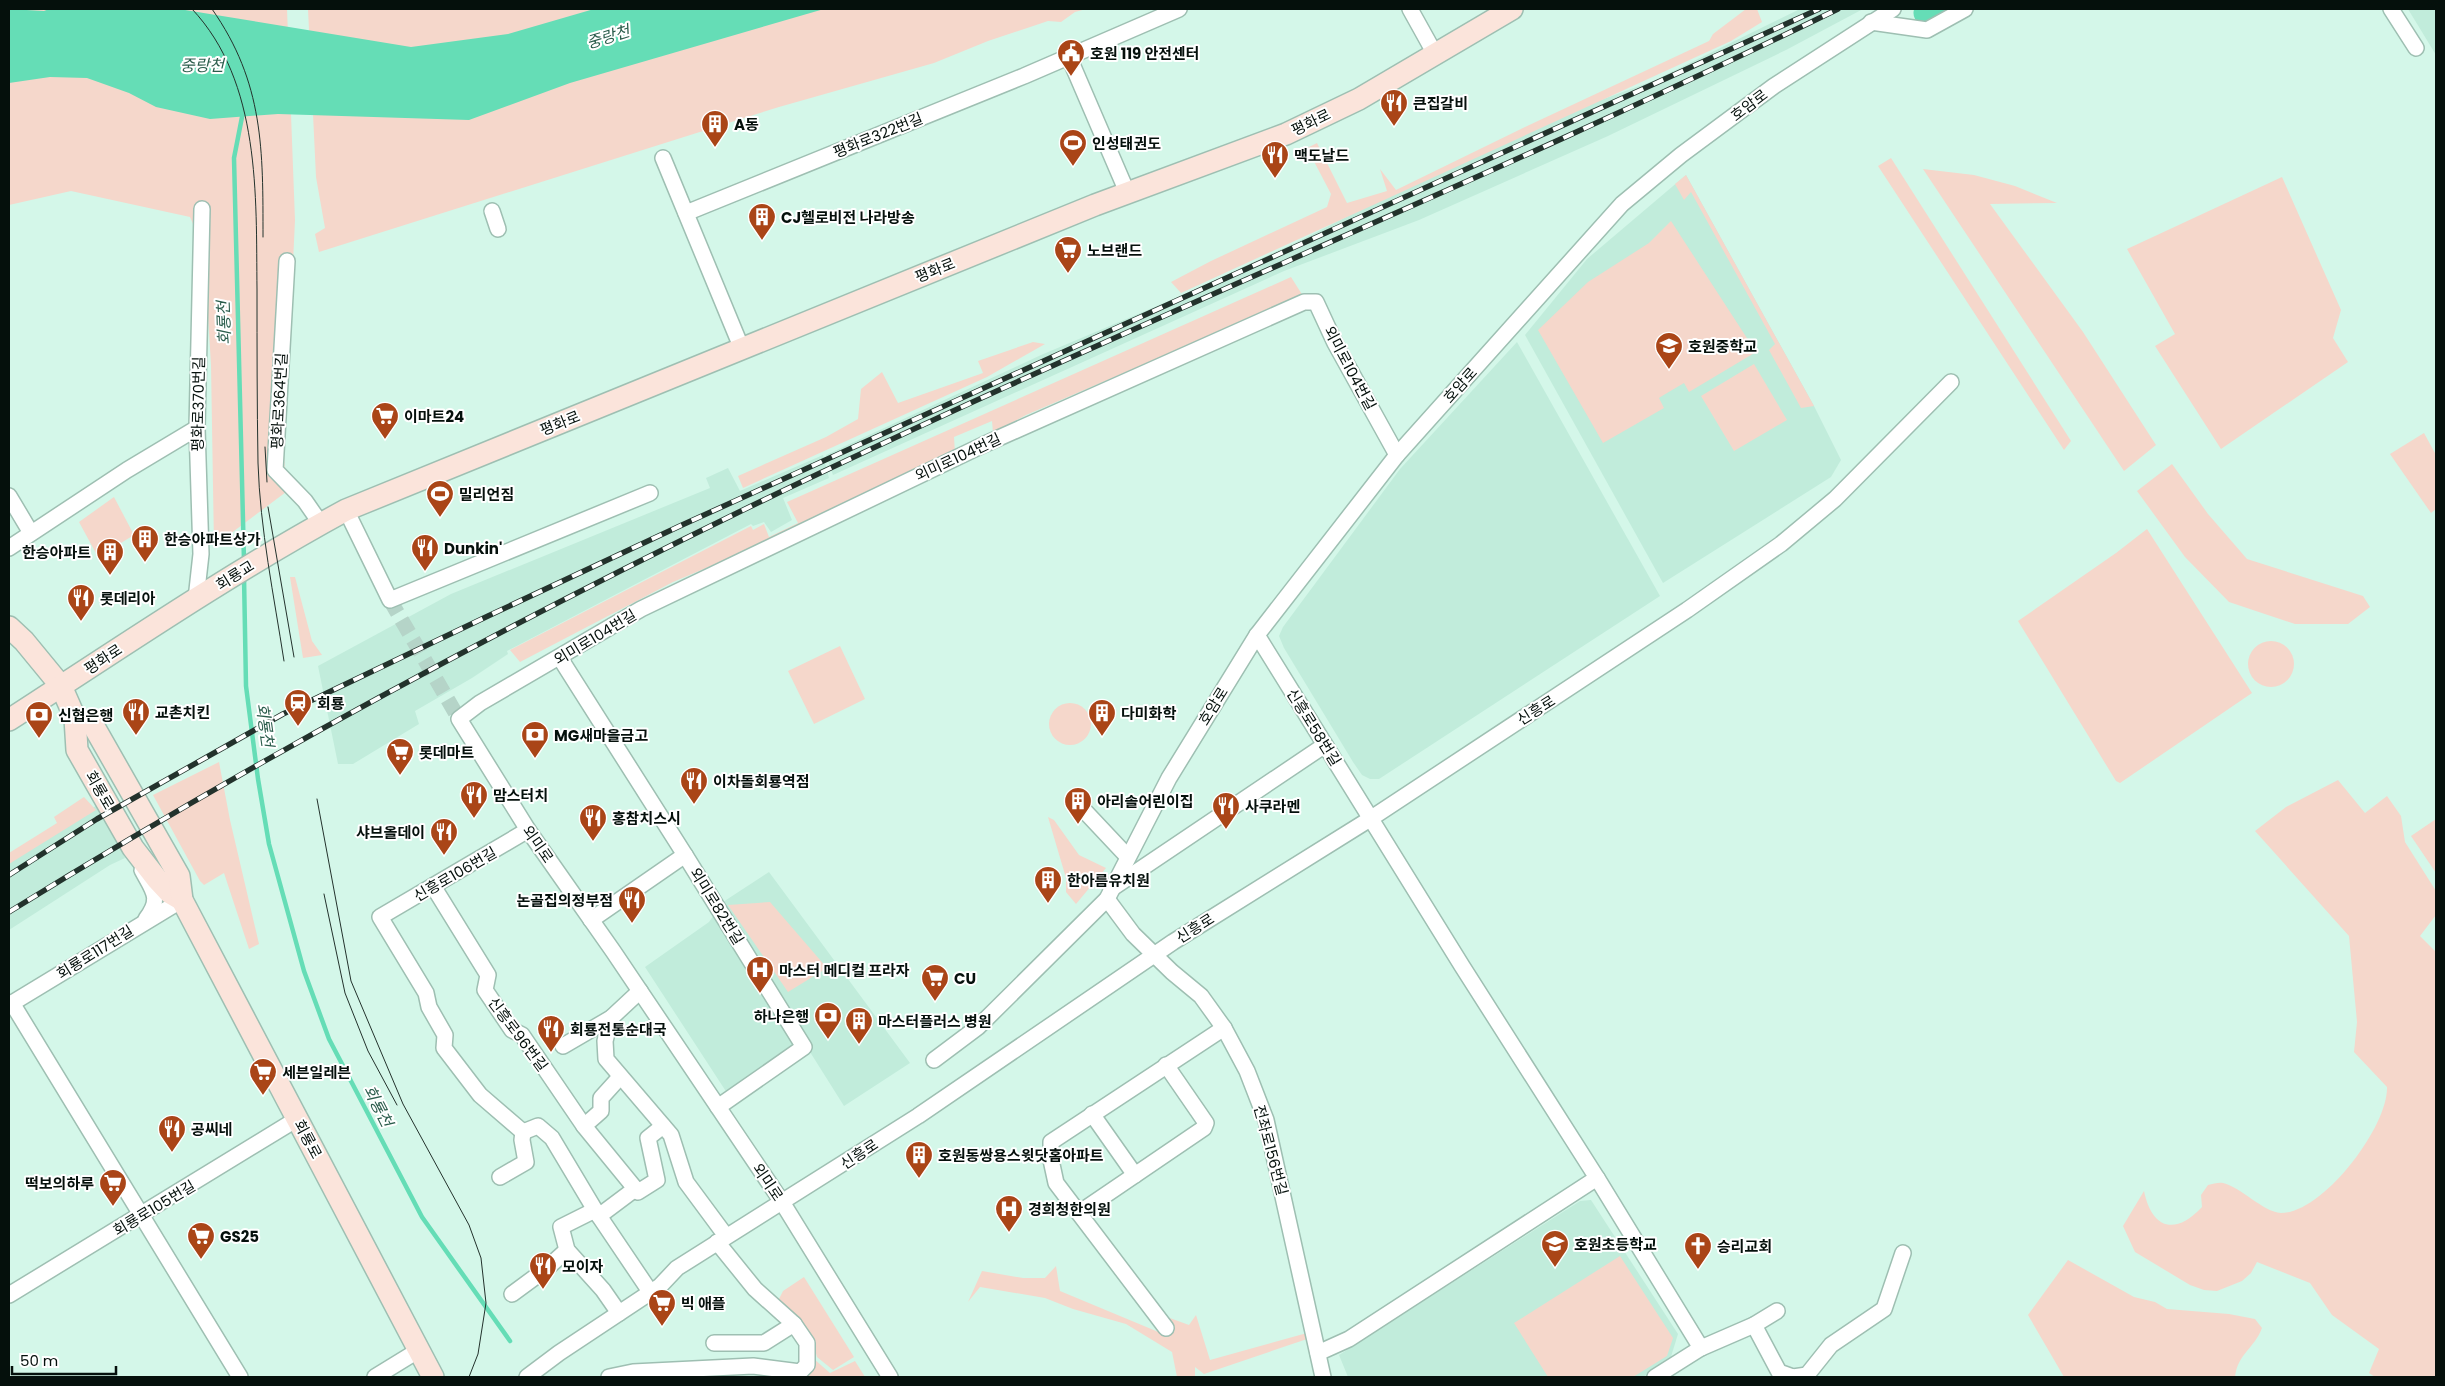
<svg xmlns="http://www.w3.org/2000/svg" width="2445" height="1386" font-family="Poppins,'Noto Sans KR',sans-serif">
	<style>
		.built { fill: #c1ecdb }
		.green { fill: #f5d7cb }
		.water { fill: #65ddb6 }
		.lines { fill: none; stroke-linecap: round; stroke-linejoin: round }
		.stream { stroke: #65ddb6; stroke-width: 4.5 }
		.river { stroke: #65ddb6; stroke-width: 25 }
		.street-tunnel { stroke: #b5d4c8; stroke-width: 15; stroke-dasharray: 15 8; stroke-linecap: butt }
		.street-casing { stroke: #9ebfb2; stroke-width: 18 }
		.secondary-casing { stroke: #9ebfb2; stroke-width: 24 }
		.street { stroke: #fff; stroke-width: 15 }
		.secondary { stroke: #fbe4db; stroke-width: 21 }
		.tram { stroke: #23322c; stroke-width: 1 }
		.rail-casing { stroke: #23322c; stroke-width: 5.5 }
		.rail { stroke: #fff; stroke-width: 4; stroke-dasharray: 11; stroke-linecap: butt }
		.labels { text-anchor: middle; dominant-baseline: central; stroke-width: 4; stroke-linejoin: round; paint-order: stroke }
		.poi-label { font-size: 15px; font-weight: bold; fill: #05100c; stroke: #fff; text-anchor: start }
		.street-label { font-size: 15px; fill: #05100c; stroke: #fff }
		.water-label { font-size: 16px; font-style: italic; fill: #2b5d4c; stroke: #fff }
	</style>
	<rect width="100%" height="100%" fill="#d4f7e9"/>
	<g class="built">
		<polygon points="1800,9 1863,9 1786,50 1608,136 1419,220 1284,271 833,475 826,455 1041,355 1176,298 1299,241 1453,163 1565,113 1653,81"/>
		<polygon points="2408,9 2436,9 2436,55"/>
		<polygon points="1686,175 1814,406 1841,460 1831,477 1663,583 1525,335 1587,259"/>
		<polygon points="1517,342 1660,596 1379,779 1370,779 1362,775 1353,762 1284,648 1279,636 1283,627 1400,469"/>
		<polygon points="823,455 829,478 783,498 792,520 771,532 764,522 753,526 751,524 507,651 508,654 472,678 415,711 419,724 353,764 338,764 318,666 451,594 710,488 706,478 728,468 740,491"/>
		<polygon points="99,804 125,858 110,865 9,930 9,860"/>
		<polygon points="769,872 910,1063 844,1106 805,1044 729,1096 645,967 709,922 723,902"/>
		<polygon points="1591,1200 1678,1334 1670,1360 1643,1377 1348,1377 1339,1355 1580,1201"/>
	</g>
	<g class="green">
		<polygon points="9,9 287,9 295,220 284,455 286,492 214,546 211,365 204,249 190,217 71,191 9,205"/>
		<polygon points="308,9 1086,9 1075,12 1061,22 1048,21 988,41 934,63 779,107 319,252 315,234 325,228 316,177"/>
		<polygon points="1746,9 1757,9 1762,22 1731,41 1181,293 1171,282 1211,261 1327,207 1331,194 1307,148 1317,143 1347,203 1387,191 1380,169 1396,190 1525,127 1709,41 1713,34"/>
		<polygon points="1891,158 2071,441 2064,450 1878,166"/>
		<polygon points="1923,169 1974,175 2015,186 2057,203 1990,204 2083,332 2156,445 2124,471"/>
		<polygon points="1686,175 1814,406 1801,408 1769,350 1775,344 1691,192 1684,200 1675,184"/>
		<polygon points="2282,177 2341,310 2333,338 2348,362 2221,449 2155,346 2175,334 2127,249"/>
		<polygon points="1671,221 1756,352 1689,392 1684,383 1662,396 1659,398 1664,408 1603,443 1538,330 1588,282 1649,243"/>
		<polygon points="1291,277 1303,296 1026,415 993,433 992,421 954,437 955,453 758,546 673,582 520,662 510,650 751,526 753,530 764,524 769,537 798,523 787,502"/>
		<polygon points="1033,342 1045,344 987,377 743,488 738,476 826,437 858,419 861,389 882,372 898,403 983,373 978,361"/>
		<polygon points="1754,364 1787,420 1734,451 1701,396"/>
		<polygon points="2424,433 2436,455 2436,509 2431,513 2390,454"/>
		<polygon points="2172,464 2208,514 2247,559 2363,596 2370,607 2348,624 2295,624 2229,602 2185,557 2137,491"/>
		<polygon points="114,497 134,535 98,557 79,522"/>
		<polygon points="2147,529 2252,693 2120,783 2116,781 2018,621 2116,553"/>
		<polygon points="290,577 295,577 312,641 322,655 303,658"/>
		<circle cx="2271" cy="664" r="23"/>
		<polygon points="840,646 865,699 814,724 788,671"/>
		<circle cx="1070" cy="724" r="21"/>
		<polygon points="219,762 230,820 259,944 249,949 224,873 204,885 200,881 153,795"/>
		<path d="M2338,780L2365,813L2387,796L2401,816L2405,842L2436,891V915L2420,936L2436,952V1377H2375L2369,1373L2379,1349L2332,1315L2310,1283L2257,1262L2251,1273L2242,1281L2217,1291L2204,1290L2190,1285L2135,1252L2123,1226L2144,1191C2152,1229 2175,1236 2202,1207L2201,1195L2208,1185C2213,1184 2219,1182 2223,1183C2241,1187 2263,1212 2281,1213C2323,1213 2388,1127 2387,1087L2354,1052L2357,1022L2349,936L2255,831L2286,807Z"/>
		<polygon points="84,797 96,810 9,864 9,853 57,823 54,817"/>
		<polygon points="1048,817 1054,820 1079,855 1106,868 1076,904 1066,892 1066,878"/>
		<polygon points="2436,819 2436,873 2411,836"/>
		<polygon points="770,902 827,968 788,992 728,905"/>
		<polygon points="1620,1256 1673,1338 1667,1356 1633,1377 1548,1377 1514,1323"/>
		<path d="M2068,1260L2134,1297L2155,1302L2167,1309L2229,1314L2255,1319L2262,1328C2254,1349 2238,1353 2235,1377H2064L2028,1315Z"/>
		<polygon points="1056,1266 1060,1291 1168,1336 1167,1317 1189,1325 1196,1315 1210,1360 1307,1333 1310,1338 1204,1374 1195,1367 1195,1377 1177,1377 1172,1352 1126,1324 1073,1309 1045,1298 980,1287 968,1302 982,1271 1023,1278 1045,1278"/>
		<polygon points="804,1277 854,1357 833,1370 817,1357 813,1342 782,1309 779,1299 783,1291"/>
		<polygon points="814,1359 830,1373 855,1361 865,1377 804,1377"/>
	</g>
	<polygon class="water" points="9,9 44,11 49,9 179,9 411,47 508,34 594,9 824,9 570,83 469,120 278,114 210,119 156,107 129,93 87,78 50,77 9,83"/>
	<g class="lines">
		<g class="stream">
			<polyline points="243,112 234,158 244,561"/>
			<polyline points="244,576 246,686 258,779 269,844 304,971 329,1039 422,1217 510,1341"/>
		</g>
		<polyline class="river" points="1926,13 1933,9"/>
		<polyline class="street-tunnel" points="390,600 459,719"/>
		<defs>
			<g id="street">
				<polyline points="1410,9 1435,54"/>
				<polyline points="2391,9 2416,48"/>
				<polyline points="1871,22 1927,30 1965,9"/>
				<polyline points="1069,57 1127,192"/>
				<polyline points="663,158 742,349"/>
				<polyline points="492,211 498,229"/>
				<polyline points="686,213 1024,76 1179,9"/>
				<polyline points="287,261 275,470 305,501 321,524"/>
				<polyline points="9,496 31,533"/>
				<polyline points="346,510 390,600 650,493"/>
				<polyline points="9,548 127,470 197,428"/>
				<polyline points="196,599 201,554 197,428 202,209"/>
				<polyline points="1257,635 1462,966 1597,1178 1349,1339 1318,1353"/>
				<polyline points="560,658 685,855 591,920"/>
				<polyline points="1079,805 1127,856"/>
				<polyline points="528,830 380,917 426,993 429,1007 445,1035 444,1048 480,1095 523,1132 538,1126 552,1138 595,1210 651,1293"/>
				<polyline points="685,855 804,1047 718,1107"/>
				<path d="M142,870C153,891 162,898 146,919"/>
				<polyline points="433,886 488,975 485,990 512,1030 522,1035 584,1126"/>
				<polyline points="1111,889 1325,745"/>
				<polyline points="1107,899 1133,934 1172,972 1201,996 1224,1028 1247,1071 1266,1120 1323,1377"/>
				<polyline points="12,1003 240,1377"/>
				<polyline points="9,1005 182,900"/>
				<polyline points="611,1018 605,1041 606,1059 671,1135 686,1182 726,1236"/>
				<polyline points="563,1046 611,1018 640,991"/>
				<polyline points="934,1060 978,1027 1107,899 1169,778 1257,635 1397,455 1622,204 1681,155 1774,86 1893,9"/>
				<polyline points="620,1077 601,1098 601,1111 584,1126 638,1192 657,1180 648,1138 663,1126"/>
				<polyline points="1092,1114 1135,1175"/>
				<polyline points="500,1177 526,1162 522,1140 523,1132"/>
				<polyline points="1597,1178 1701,1348"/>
				<polyline points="595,1210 561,1227 567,1250 603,1290 619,1313"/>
				<polyline points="1079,1213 1204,1128 1206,1123 1166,1065"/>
				<polyline points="599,1216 635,1189"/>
				<polyline points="512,1294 546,1269 567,1250"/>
				<polyline points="9,1295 297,1119"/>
				<polyline points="1754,1325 1779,1372 1793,1377 1807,1375 1831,1345 1884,1309 1903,1253"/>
				<polyline points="1166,1328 1056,1183 1051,1160 1051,1142 1224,1028"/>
				<polyline points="714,1343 764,1343 794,1324"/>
				<polyline points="375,1377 419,1350"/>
				<polyline points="527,1377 559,1353 660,1286 677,1268 918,1116 1173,942 1370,819 1687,610 1781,544 1835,499 1951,382"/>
				<polyline points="609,1377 633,1372 753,1366 800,1372 807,1365 807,1343 794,1324 755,1289 717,1242"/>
				<polyline points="890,1377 782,1202 613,951 528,830 459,719 480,703 641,609 983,445 1304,302 1316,302 1335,343 1397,455"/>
				<polyline points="1655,1377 1701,1348 1754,1325 1777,1311"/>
			</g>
			<g id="secondary">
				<polyline points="9,627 24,641 61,686 75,718 77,750 133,848 157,879 170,893 182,900"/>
				<polyline points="75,718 93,725 179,876 182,900 433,1377"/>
				<path d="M9,720C120,648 230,573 346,510L1095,205L1286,134L1359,99L1512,9"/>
			</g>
		</defs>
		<use href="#street" class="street-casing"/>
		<use href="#secondary" class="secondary-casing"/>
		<use href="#street" class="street"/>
		<use href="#secondary" class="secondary"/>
		<g class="tram">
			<path d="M192,9C261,82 256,196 257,289C257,347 257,405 258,463C260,529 274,596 284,661"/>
			<path d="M212,9C264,83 263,150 263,237"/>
			<polyline points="265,447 267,482"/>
			<polyline points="268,507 294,657"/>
			<polyline points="317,799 351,981 403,1104 469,1225 481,1258 486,1303 478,1354 469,1377"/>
			<polyline points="324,894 345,993 368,1051 397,1105"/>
		</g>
		<defs>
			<g id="rail">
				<polyline points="9,875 97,819 283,714 488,616 682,525 1819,9"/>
				<path d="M9,912C244,767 489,634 737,513C1100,336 1476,186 1838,9"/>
			</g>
		</defs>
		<use href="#rail" class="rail-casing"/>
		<use href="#rail" class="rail"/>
	</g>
	<defs>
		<symbol id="civic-pin" viewBox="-11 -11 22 30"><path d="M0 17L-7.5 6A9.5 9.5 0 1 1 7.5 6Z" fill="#aa4517" stroke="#fff"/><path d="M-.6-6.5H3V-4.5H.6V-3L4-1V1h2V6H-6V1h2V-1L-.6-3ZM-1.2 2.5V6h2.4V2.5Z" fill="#fff"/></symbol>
		<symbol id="restaurant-pin" viewBox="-11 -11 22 30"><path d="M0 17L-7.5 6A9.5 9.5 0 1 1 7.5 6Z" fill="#aa4517" stroke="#fff"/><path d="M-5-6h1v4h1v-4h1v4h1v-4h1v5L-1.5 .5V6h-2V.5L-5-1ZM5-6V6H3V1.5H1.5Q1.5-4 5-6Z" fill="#fff"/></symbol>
		<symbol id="building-pin" viewBox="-11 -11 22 30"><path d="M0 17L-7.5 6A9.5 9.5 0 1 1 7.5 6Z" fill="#aa4517" stroke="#fff"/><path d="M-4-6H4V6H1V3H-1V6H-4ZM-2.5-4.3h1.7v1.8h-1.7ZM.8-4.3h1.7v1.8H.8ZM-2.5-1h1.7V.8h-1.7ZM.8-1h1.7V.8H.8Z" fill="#fff"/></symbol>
		<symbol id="stadium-pin" viewBox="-11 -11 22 30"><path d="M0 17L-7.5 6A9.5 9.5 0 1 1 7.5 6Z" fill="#aa4517" stroke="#fff"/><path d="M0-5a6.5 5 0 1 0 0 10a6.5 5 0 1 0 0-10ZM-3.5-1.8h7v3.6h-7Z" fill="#fff"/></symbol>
		<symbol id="supermarket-pin" viewBox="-11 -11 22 30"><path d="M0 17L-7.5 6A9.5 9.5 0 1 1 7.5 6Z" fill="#aa4517" stroke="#fff"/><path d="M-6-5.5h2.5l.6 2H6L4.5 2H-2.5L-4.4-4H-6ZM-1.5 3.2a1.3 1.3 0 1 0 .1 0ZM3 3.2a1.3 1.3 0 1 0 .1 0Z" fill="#fff"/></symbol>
		<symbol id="school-pin" viewBox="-11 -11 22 30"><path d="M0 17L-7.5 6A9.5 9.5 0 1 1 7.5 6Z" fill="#aa4517" stroke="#fff"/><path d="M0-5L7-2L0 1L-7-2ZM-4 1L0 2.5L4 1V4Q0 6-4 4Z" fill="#fff"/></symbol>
		<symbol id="station-pin" viewBox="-11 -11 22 30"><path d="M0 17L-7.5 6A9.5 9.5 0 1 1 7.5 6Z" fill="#aa4517" stroke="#fff"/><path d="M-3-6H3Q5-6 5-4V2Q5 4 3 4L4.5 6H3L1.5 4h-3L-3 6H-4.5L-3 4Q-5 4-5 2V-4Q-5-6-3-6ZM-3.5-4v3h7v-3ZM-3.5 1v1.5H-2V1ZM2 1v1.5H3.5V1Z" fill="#fff"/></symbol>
		<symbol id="bank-pin" viewBox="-11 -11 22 30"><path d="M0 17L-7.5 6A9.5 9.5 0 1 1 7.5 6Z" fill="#aa4517" stroke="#fff"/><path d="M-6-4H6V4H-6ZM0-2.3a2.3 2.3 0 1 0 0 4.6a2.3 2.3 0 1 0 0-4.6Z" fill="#fff"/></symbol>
		<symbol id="hospital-pin" viewBox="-11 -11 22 30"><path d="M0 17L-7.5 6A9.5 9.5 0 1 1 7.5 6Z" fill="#aa4517" stroke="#fff"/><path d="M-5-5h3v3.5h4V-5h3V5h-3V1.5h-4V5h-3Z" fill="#fff"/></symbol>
		<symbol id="church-pin" viewBox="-11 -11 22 30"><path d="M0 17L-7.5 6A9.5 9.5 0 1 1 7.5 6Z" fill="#aa4517" stroke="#fff"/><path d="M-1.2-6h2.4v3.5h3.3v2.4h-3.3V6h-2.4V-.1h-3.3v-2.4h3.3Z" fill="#fff"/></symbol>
	</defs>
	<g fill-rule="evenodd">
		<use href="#civic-pin" x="1055" y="37" width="32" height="43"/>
		<use href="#restaurant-pin" x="1378" y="87" width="32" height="43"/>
		<use href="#building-pin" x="699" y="108" width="32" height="43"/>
		<use href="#stadium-pin" x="1057" y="127" width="32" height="43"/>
		<use href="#restaurant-pin" x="1259" y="139" width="32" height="43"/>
		<use href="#building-pin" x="746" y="201" width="32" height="43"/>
		<use href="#supermarket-pin" x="1052" y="234" width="32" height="43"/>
		<use href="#school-pin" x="1653" y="330" width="32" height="43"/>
		<use href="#supermarket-pin" x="369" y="400" width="32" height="43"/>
		<use href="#stadium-pin" x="424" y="478" width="32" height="43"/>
		<use href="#building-pin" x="129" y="523" width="32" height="43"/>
		<use href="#restaurant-pin" x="409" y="532" width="32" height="43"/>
		<use href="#building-pin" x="94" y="536" width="32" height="43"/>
		<use href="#restaurant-pin" x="65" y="582" width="32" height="43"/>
		<use href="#station-pin" x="282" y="687" width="32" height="43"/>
		<use href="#restaurant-pin" x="120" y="696" width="32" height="43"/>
		<use href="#building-pin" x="1086" y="697" width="32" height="43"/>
		<use href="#bank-pin" x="23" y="699" width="32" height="43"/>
		<use href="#bank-pin" x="519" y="719" width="32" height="43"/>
		<use href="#supermarket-pin" x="384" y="736" width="32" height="43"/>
		<use href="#restaurant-pin" x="678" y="765" width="32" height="43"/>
		<use href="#restaurant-pin" x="458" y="779" width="32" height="43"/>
		<use href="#building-pin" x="1062" y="785" width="32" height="43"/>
		<use href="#restaurant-pin" x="1210" y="790" width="32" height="43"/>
		<use href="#restaurant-pin" x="577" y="802" width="32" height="43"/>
		<use href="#restaurant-pin" x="428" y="816" width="32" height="43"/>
		<use href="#building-pin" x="1032" y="864" width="32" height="43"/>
		<use href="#restaurant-pin" x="616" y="884" width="32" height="43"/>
		<use href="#hospital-pin" x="744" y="954" width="32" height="43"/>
		<use href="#supermarket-pin" x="919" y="962" width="32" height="43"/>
		<use href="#bank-pin" x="812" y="1000" width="32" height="43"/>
		<use href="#building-pin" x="843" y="1005" width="32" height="43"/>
		<use href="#restaurant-pin" x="535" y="1013" width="32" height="43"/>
		<use href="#supermarket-pin" x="247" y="1056" width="32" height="43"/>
		<use href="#restaurant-pin" x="156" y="1113" width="32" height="43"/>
		<use href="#building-pin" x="903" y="1139" width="32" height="43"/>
		<use href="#supermarket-pin" x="97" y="1167" width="32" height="43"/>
		<use href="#hospital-pin" x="993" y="1193" width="32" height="43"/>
		<use href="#supermarket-pin" x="185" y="1220" width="32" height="43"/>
		<use href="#school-pin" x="1539" y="1228" width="32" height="43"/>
		<use href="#church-pin" x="1682" y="1230" width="32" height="43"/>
		<use href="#restaurant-pin" x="527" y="1250" width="32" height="43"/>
		<use href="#supermarket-pin" x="646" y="1287" width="32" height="43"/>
	</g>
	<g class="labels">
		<g class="poi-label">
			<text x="1090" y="53">호원 119 안전센터</text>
			<text x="1413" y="103">큰집갈비</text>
			<text x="734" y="124">A동</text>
			<text x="1092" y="143">인성태권도</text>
			<text x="1294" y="155">맥도날드</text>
			<text x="781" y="217">CJ헬로비전 나라방송</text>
			<text x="1087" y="250">노브랜드</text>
			<text x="1688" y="346">호원중학교</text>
			<text x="404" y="416">이마트24</text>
			<text x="459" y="494">밀리언짐</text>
			<text x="164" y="539">한승아파트상가</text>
			<text x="444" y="548">Dunkin'</text>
			<text x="91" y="552" text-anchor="end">한승아파트</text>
			<text x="100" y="598">롯데리아</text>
			<text x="317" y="703">회룡</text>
			<text x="155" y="712">교촌치킨</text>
			<text x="1121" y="713">다미화학</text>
			<text x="58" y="715">신협은행</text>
			<text x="554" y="735">MG새마을금고</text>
			<text x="419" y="752">롯데마트</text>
			<text x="713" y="781">이차돌회룡역점</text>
			<text x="493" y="795">맘스터치</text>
			<text x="1097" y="801">아리솔어린이집</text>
			<text x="1245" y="806">사쿠라멘</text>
			<text x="612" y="818">홍참치스시</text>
			<text x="425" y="832" text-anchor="end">샤브올데이</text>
			<text x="1067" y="880">한아름유치원</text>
			<text x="613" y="900" text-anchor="end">논골집의정부점</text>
			<text x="779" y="970">마스터 메디컬 프라자</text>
			<text x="954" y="978">CU</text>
			<text x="809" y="1016" text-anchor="end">하나은행</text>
			<text x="878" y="1021">마스터플러스 병원</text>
			<text x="570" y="1029">회룡전통순대국</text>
			<text x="282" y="1072">세븐일레븐</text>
			<text x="191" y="1129">공씨네</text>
			<text x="938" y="1155">호원동쌍용스윗닷홈아파트</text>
			<text x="94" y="1183" text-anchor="end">떡보의하루</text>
			<text x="1028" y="1209">경희청한의원</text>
			<text x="220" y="1236">GS25</text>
			<text x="1574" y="1244">호원초등학교</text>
			<text x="1717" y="1246">승리교회</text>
			<text x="562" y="1266">모이자</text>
			<text x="681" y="1303">빅 애플</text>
		</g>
		<g class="street-label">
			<text transform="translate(1749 105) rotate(-37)">호암로</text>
			<text transform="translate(1311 122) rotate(-26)">평화로</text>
			<text transform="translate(878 135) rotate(-22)">평화로322번길</text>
			<text transform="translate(935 270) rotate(-22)">평화로</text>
			<text transform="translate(1350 368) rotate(62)">외미로104번길</text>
			<text transform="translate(1460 385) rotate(-48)">호암로</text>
			<text transform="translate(279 401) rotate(-87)">평화로364번길</text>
			<text transform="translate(198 404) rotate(-89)">평화로370번길</text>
			<text transform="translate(560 423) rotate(-22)">평화로</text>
			<text transform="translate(958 457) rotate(-25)">외미로104번길</text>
			<text transform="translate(235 575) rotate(-32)">회룡교</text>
			<text transform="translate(595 637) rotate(-31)">외미로104번길</text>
			<text transform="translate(103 659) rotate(-33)">평화로</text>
			<text transform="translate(1213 706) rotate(-58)">호암로</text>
			<text transform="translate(1536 710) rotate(-32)">신흥로</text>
			<text transform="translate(1314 727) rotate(58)">신흥로58번길</text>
			<text transform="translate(100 790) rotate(60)">회룡로</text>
			<text transform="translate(538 844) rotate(55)">외미로</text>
			<text transform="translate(455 874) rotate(-30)">신흥로106번길</text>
			<text transform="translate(717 906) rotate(58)">외미로82번길</text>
			<text transform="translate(1195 928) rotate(-32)">신흥로</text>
			<text transform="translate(95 952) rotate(-32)">회룡로117번길</text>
			<text transform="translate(518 1034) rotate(53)">신흥로96번길</text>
			<text transform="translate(308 1139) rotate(62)">회룡로</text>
			<text transform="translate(1271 1150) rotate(75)">전좌로156번길</text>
			<text transform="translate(859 1154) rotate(-33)">신흥로</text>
			<text transform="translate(768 1182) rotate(56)">외미로</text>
			<text transform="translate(154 1208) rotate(-31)">회룡로105번길</text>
		</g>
		<g class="water-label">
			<text transform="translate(608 37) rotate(-17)">중랑천</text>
			<text x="202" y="65">중랑천</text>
			<text transform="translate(224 323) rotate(-92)">회룡천</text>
			<text transform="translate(265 725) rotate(82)">회룡천</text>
			<text transform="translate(378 1106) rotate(63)">회룡천</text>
		</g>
	</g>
	<rect width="2445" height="1386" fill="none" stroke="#05100c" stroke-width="20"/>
	<path d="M12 1366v8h104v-8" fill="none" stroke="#05100c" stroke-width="2.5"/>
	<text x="20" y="1366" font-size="15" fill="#05100c" stroke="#ffffff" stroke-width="4" paint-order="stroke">50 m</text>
</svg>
